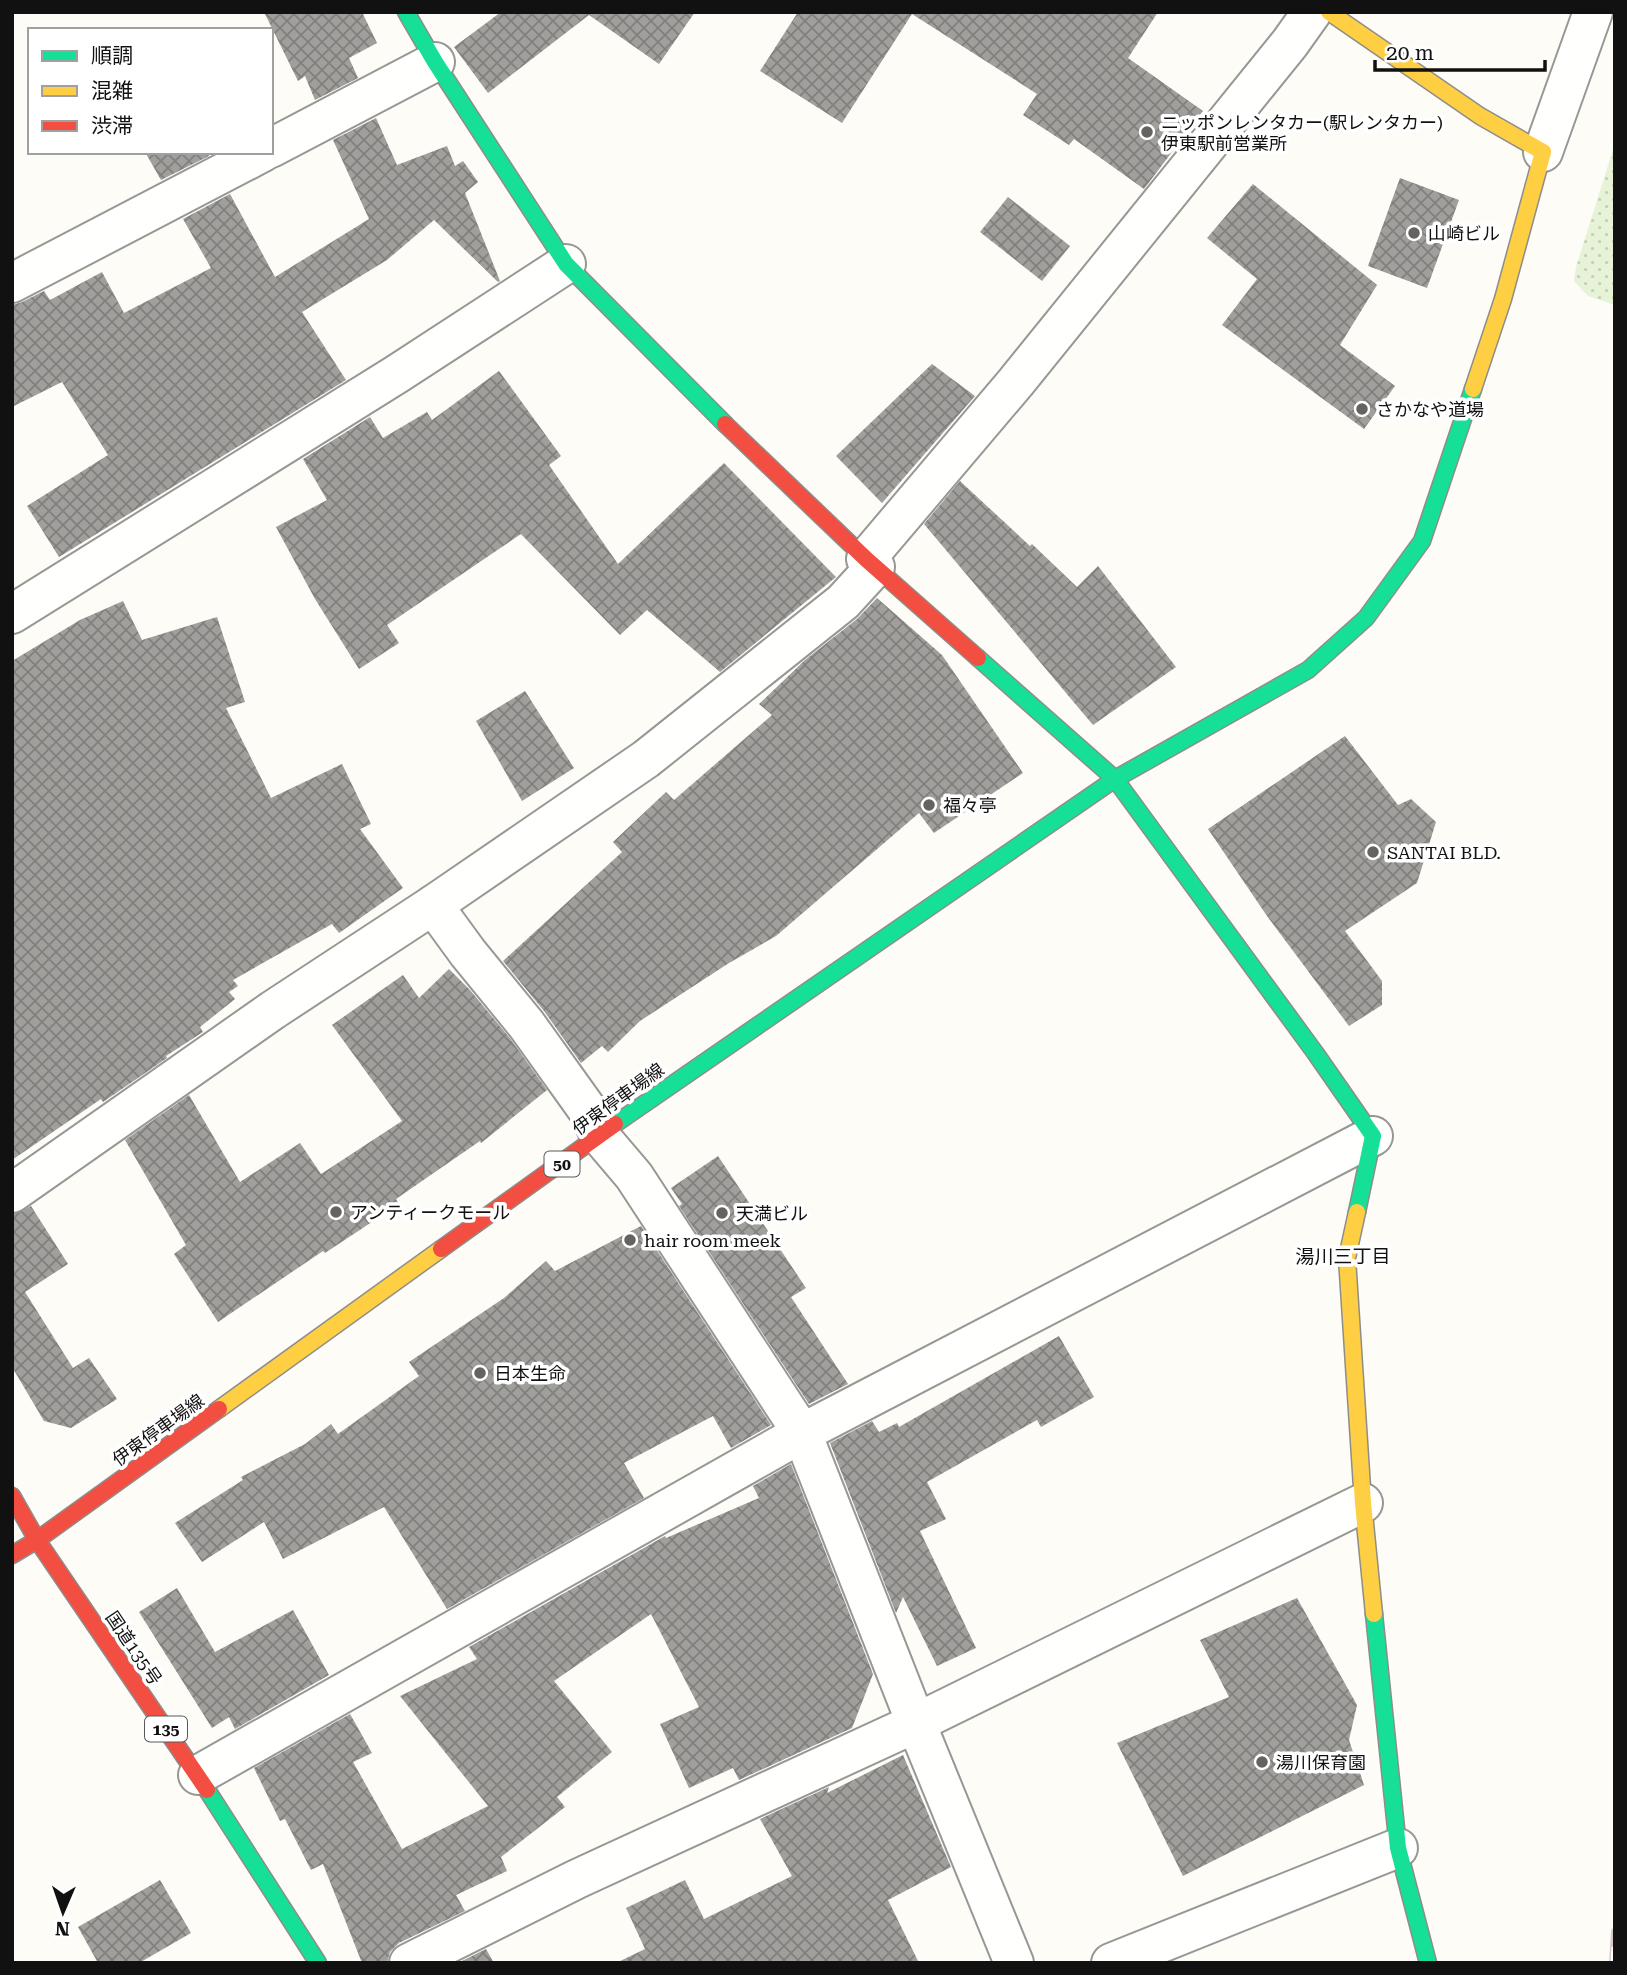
<svg xmlns="http://www.w3.org/2000/svg" width="1627" height="1975" font-family="'Roboto Serif','Noto Sans JP',serif">
	<style>
		.grass { fill: url(#grass-dots) }
		.building { fill: url(#building-cross-hatch) }
		.lines { fill: none; stroke-linecap: round; stroke-linejoin: round }
		.street-casing { stroke: #979795; stroke-width: 42 }
		.fast-casing { stroke: #8e8d8b; stroke-width: 19 }
		.slow-casing { stroke: #8e8d8b; stroke-width: 19 }
		.jam-casing { stroke: #8e8d8b; stroke-width: 19 }
		.street { stroke: #fffffe; stroke-width: 38 }
		.fast { stroke: #16e098; stroke-width: 16 }
		.slow { stroke: #ffcf43; stroke-width: 16 }
		.jam { stroke: #f24e42; stroke-width: 16 }
		.rail-casing { stroke: #d9c6c7; stroke-width: 8 }
		.rail { stroke: #fff; stroke-width: 5; stroke-dasharray: 16; stroke-linecap: butt }
		.poi-dot { fill: #646362; stroke: #fff; stroke-width: 2.5 }
		.labels { text-anchor: middle; dominant-baseline: central; stroke-width: 7; stroke-linejoin: round; paint-order: stroke }
		.shield { fill: #fff; stroke: #585858; stroke-width: 2 }
		.shield-label { font-size: 16px; font-weight: bold; fill: #111 }
		.poi-label { font-size: 18px; fill: #111; stroke: #fff; text-anchor: start }
		.street-label { font-size: 18px; fill: #111; stroke: #fff }
		.neighbourhood-label { font-size: 19px; fill: #111; stroke: #fff }
	</style>
	<defs>
		<pattern id="grass-dots" width="8" height="8" patternUnits="userSpaceOnUse" patternTransform="scale(1.75)"><rect width="8" height="8" fill="#e7f3d7"/><path d="M2 2h.1M6 6h.1" fill="none" stroke="#c5cfb8" stroke-width="1.8" stroke-linecap="round"/></pattern>
		<pattern id="building-cross-hatch" width="8" height="8" patternUnits="userSpaceOnUse" patternTransform="scale(1.75)"><rect width="8" height="8" fill="#a19f9c"/><path d="M0 0l8 8M0 8l8-8" fill="none" stroke="#82807e"/></pattern>
	</defs>
	<rect width="100%" height="100%" fill="#fdfcf7"/>
	<polygon class="grass" points="1615,143 1615,305 1588,296 1574,281 1576,267"/>
	<g class="building">
		<polygon points="264,12 362,12 377,43 349,58 358,78 315,100 305,76 298,81"/>
		<polygon points="501,12 695,12 659,64 589,15 488,93 454,47"/>
		<polygon points="798,12 1158,12 1128,58 1203,111 1144,189 1074,139 1069,145 1023,115 1037,94 912,14 842,123 760,71"/>
		<polygon points="376,118 397,165 447,146 455,166 463,161 478,182 465,193 500,281 498,282 434,220 387,260 302,312 346,380 59,557 27,506 108,455 62,382 12,407 12,305 22,302 44,291 50,300 102,272 124,313 211,268 183,219 230,194 275,277 369,219 333,140"/>
		<polygon points="145,152 207,152 209,156 161,180"/>
		<polygon points="1400,178 1459,200 1427,288 1368,266"/>
		<polygon points="1253,184 1377,285 1340,345 1395,386 1364,429 1222,325 1257,279 1207,238"/>
		<polygon points="1008,197 1070,246 1042,281 980,232"/>
		<polygon points="932,364 975,396 882,503 836,456"/>
		<polygon points="499,371 561,456 549,465 618,564 724,463 836,577 720,672 647,610 620,635 521,534 387,625 399,643 359,669 315,599 276,527 327,500 303,459 370,417 383,438 427,412 432,420"/>
		<polygon points="960,481 1030,546 1032,544 1077,587 1098,566 1176,667 1093,725 924,524"/>
		<polygon points="877,598 942,655 1023,773 934,833 919,813 776,936 729,963 640,1021 608,1052 602,1046 581,1063 544,1011 503,961 622,852 613,842 666,792 674,800 772,715 759,704 805,660 857,619"/>
		<polygon points="123,601 142,640 217,617 245,702 226,708 271,798 342,764 371,824 360,829 403,888 339,933 332,924 233,980 238,986 229,992 235,999 200,1027 203,1032 166,1056 167,1058 103,1102 101,1099 12,1160 12,661 80,620"/>
		<polygon points="525,691 574,768 522,801 476,721"/>
		<polygon points="1345,736 1398,805 1411,799 1436,822 1417,883 1345,931 1382,981 1382,1005 1349,1026 1267,916 1208,829"/>
		<polygon points="449,969 470,990 509,1037 547,1090 481,1143 480,1141 396,1199 399,1204 325,1253 323,1251 218,1322 174,1254 186,1245 125,1140 189,1095 240,1182 300,1143 321,1174 402,1121 332,1025 403,975 419,998"/>
		<polygon points="718,1156 806,1288 791,1297 848,1384 809,1404 679,1206 682,1204 671,1188"/>
		<polygon points="31,1206 68,1264 25,1292 73,1368 89,1358 117,1399 71,1428 44,1421 12,1367 12,1215"/>
		<polygon points="641,1226 771,1425 731,1448 713,1416 624,1463 644,1498 447,1609 384,1507 283,1559 264,1522 202,1562 175,1523 243,1480 241,1477 305,1444 331,1424 338,1434 419,1376 409,1362 504,1298 546,1261 555,1271"/>
		<polygon points="1059,1336 1094,1397 1041,1427 1037,1420 927,1482 946,1519 920,1531 976,1648 937,1666 903,1597 896,1613 830,1443 872,1421 879,1432 897,1423 899,1427"/>
		<polygon points="791,1464 873,1674 852,1728 739,1780 733,1768 689,1788 660,1724 699,1707 651,1614 554,1681 612,1752 557,1797 565,1807 501,1857 507,1871 456,1895 465,1911 399,1943 390,1952 387,1963 362,1963 323,1864 311,1870 285,1819 280,1821 254,1768 350,1714 372,1753 353,1762 402,1849 488,1806 400,1696 477,1659 469,1647 665,1536 666,1538 759,1498 753,1486"/>
		<polygon points="177,1588 215,1652 293,1610 329,1675 235,1729 229,1717 212,1728 139,1612"/>
		<polygon points="1297,1598 1357,1705 1349,1740 1364,1785 1183,1876 1117,1743 1229,1697 1200,1640"/>
		<polygon points="903,1755 951,1867 888,1900 919,1963 616,1963 645,1949 626,1908 685,1880 704,1919 792,1876 760,1819 829,1787 827,1793"/>
		<polygon points="160,1880 191,1933 139,1963 98,1963 78,1927"/>
		<polygon points="486,1949 494,1963 458,1963"/>
	</g>
	<g class="lines">
		<defs>
			<g id="street">
				<polyline points="271,148 435,62"/>
				<polyline points="1543,152 1593,12"/>
				<polyline points="12,283 263,152"/>
				<polyline points="866,559 1016,382 1290,43 1312,12"/>
				<polyline points="12,614 397,374 566,264"/>
				<polyline points="433,905 468,953 526,1024 589,1112 600,1136 634,1176 802,1433 916,1723 1014,1963"/>
				<polyline points="12,1193 273,1010 433,905 646,759 843,602 875,567"/>
				<polyline points="198,1775 802,1433 1373,1136"/>
				<polyline points="409,1963 577,1879 916,1723 1363,1503"/>
				<polyline points="1111,1963 1398,1848"/>
			</g>
			<g id="fast">
				<polyline points="406,12 435,62 566,264 725,424"/>
				<polyline points="978,658 1115,779 1316,1054 1373,1136 1357,1212"/>
				<polyline points="1115,779 1308,670 1366,618 1422,541 1473,389"/>
				<polyline points="615,1124 1115,779"/>
				<polyline points="1374,1614 1398,1848 1428,1963"/>
				<polyline points="207,1790 318,1963"/>
			</g>
			<g id="slow">
				<polyline points="1329,12 1480,116 1543,152 1503,299 1473,389"/>
				<polyline points="1357,1212 1347,1258 1363,1503 1374,1614"/>
				<polyline points="219,1409 441,1249"/>
			</g>
			<g id="jam">
				<polyline points="725,424 866,559 978,658"/>
				<polyline points="441,1249 615,1124"/>
				<polyline points="12,1496 37,1540 207,1790"/>
				<polyline points="12,1555 37,1540 219,1409"/>
			</g>
		</defs>
		<use href="#street" class="street-casing"/>
		<use href="#fast" class="fast-casing"/>
		<use href="#slow" class="slow-casing"/>
		<use href="#jam" class="jam-casing"/>
		<use href="#street" class="street"/>
		<use href="#fast" class="fast"/>
		<use href="#slow" class="slow"/>
		<use href="#jam" class="jam"/>
		<defs>
			<polyline id="rail" points="1613,1963 1615,1932"/>
		</defs>
		<use href="#rail" class="rail-casing"/>
		<use href="#rail" class="rail"/>
	</g>
	<g class="poi-dot">
		<circle cx="1147" cy="132" r="7"/>
		<circle cx="1414" cy="233" r="7"/>
		<circle cx="1362" cy="409" r="7"/>
		<circle cx="929" cy="805" r="7"/>
		<circle cx="1373" cy="852" r="7"/>
		<circle cx="336" cy="1212" r="7"/>
		<circle cx="722" cy="1213" r="7"/>
		<circle cx="630" cy="1240" r="7"/>
		<circle cx="480" cy="1373" r="7"/>
		<circle cx="1262" cy="1762" r="7"/>
	</g>
	<g class="labels">
		<g class="shield">
			<rect x="544.5" y="1151.5" width="35" height="25" rx="5"/>
			<rect x="145" y="1716.5" width="42" height="25" rx="5"/>
		</g>
		<g class="shield-label">
			<text x="562" y="1164">50</text>
			<text x="166" y="1729">135</text>
		</g>
		<g class="poi-label">
			<text x="1161" y="122">ニッポンレンタカー(駅レンタカー)<tspan x="1161" dy="21">伊東駅前営業所</tspan></text>
			<text x="1428" y="233">山崎ビル</text>
			<text x="1376" y="409">さかなや道場</text>
			<text x="943" y="805">福々亭</text>
			<text x="1387" y="852">SANTAI BLD.</text>
			<text x="350" y="1212">アンティークモール</text>
			<text x="736" y="1213">天満ビル</text>
			<text x="644" y="1240">hair room meek</text>
			<text x="494" y="1373">日本生命</text>
			<text x="1276" y="1762">湯川保育園</text>
		</g>
		<g class="street-label">
			<text transform="translate(618 1099) rotate(-36)">伊東停車場線</text>
			<text transform="translate(158 1430) rotate(-36)">伊東停車場線</text>
			<text transform="translate(134 1648) rotate(56)">国道135号</text>
		</g>
		<g class="neighbourhood-label">
			<text x="1343" y="1256">湯川三丁目</text>
		</g>
	</g>
	<rect width="1627" height="1975" fill="none" stroke="#111111" stroke-width="28"/>
	<rect x="28" y="28" width="245" height="126" fill="#ffffff" stroke="#a0a0a0" stroke-width="2"/>
	<rect x="42" y="51" width="35" height="10" fill="#16e098" stroke="#a0a0a0" stroke-width="2"/>
	<text x="91" y="63" font-size="21" fill="#111111">順調</text>
	<rect x="42" y="86" width="35" height="10" fill="#ffcf43" stroke="#a0a0a0" stroke-width="2"/>
	<text x="91" y="98" font-size="21" fill="#111111">混雑</text>
	<rect x="42" y="121" width="35" height="10" fill="#f24e42" stroke="#a0a0a0" stroke-width="2"/>
	<text x="91" y="133" font-size="21" fill="#111111">渋滞</text>
	<g transform="translate(63 1912) rotate(182)" stroke="#ffffff" stroke-width="5" paint-order="stroke">
	<path d="M0-5L12 26L0 18L-12 26Z" fill="#111111"/>
	<text y="-10" font-size="19" font-weight="bold" text-anchor="middle" fill="#111111">N</text>
	</g>
	<path d="M1375 60v10h170v-10" fill="none" stroke="#111111" stroke-width="3.5"/>
	<text x="1386" y="60" font-size="21" fill="#111111" stroke="#ffffff" stroke-width="5" paint-order="stroke">20 m</text>
</svg>
